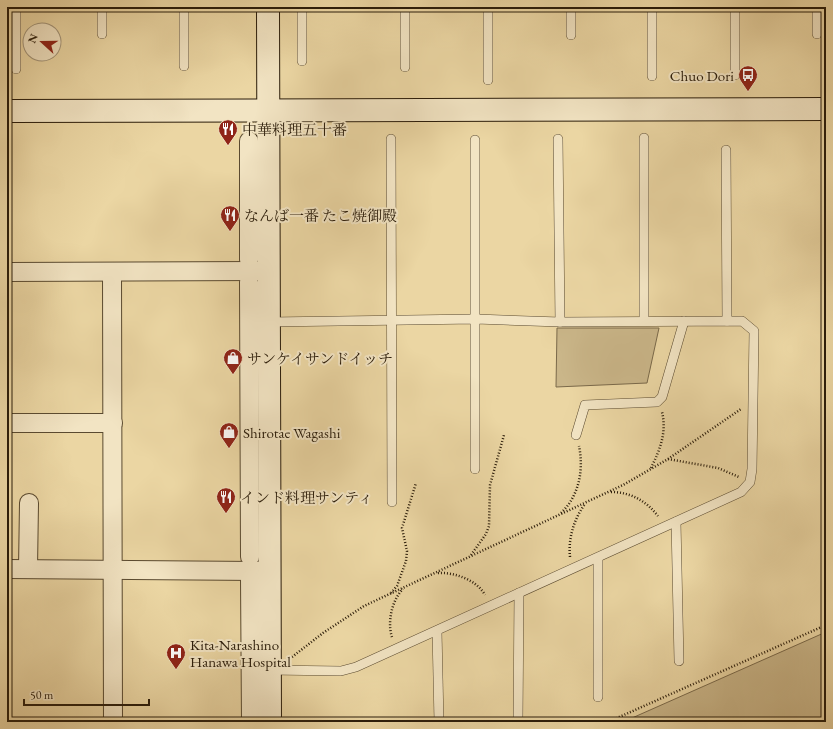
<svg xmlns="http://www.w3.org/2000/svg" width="833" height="729" font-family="'EB Garamond','Noto Serif JP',serif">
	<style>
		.green { fill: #cab689; stroke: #7a694a }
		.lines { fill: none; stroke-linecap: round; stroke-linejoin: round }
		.lane-casing { stroke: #5a4a30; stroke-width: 10 }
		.street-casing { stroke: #5a4a30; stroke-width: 20 }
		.secondary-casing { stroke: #2a1c0a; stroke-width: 24 }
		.path { stroke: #2a1c0a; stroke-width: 2.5; stroke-dasharray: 1 2; stroke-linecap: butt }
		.lane { stroke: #f2e4c3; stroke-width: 9 }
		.street { stroke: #f2e4c3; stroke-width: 18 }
		.secondary { stroke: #f2e4c3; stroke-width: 22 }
		.labels { text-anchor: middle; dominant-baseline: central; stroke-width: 4; stroke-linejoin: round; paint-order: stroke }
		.poi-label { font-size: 15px; fill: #2a1c0a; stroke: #f2e4c3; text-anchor: start }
	</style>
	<rect width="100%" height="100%" fill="#ebd6a3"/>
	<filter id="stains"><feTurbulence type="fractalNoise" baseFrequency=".005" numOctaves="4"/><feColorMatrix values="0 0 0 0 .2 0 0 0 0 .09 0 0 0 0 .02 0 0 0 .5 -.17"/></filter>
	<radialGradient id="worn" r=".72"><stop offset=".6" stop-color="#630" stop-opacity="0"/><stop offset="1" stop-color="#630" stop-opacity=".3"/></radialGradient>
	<g class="green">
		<polygon points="557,328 659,328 647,383 556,387"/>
		<polygon points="826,632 826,722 623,722"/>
	</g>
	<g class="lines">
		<defs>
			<g id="lane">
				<polyline points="488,7 488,80"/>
				<polyline points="571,7 571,35"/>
				<polyline points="735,7 735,75"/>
				<polyline points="817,7 817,34"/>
				<polyline points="102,34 102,7"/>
				<polyline points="302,61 302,7"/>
				<polyline points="184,66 184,7"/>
				<polyline points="405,67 405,7"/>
				<polyline points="16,69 16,7"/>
				<polyline points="652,76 652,7"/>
				<polyline points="644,138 644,321"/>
				<polyline points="391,139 392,502"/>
				<polyline points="558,139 560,322"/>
				<polyline points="475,140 475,469"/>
				<polyline points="726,150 727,321"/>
				<polyline points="270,322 476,319 560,322 742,321 754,331 752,469 750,482 741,492 356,667 341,671 270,670"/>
				<polyline points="576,435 585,405 657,402 662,397 684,321"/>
				<polyline points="676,522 679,661"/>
				<polyline points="437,631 439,722"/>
				<polyline points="598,697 598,558"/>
				<polyline points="518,722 519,593"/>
			</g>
			<g id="street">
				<polyline points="249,141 249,260"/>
				<polyline points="7,272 269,271"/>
				<polyline points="112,272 113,722"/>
				<polyline points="249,282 250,557"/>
				<polyline points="7,423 113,423"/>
				<polyline points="7,569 271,571"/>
				<polyline points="28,569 29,503"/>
				<polyline points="250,579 251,722"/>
			</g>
			<g id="secondary">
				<polyline points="268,7 270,722"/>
				<polyline points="7,111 826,109"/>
			</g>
		</defs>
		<use href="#lane" class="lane-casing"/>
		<use href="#street" class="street-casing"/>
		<use href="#secondary" class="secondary-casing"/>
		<g class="path">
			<polyline points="668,459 718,468 739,477"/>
			<path d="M651,468C660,450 667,432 662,412"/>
			<path d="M611,492C631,492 646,501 658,516"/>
			<path d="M561,513C579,496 584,470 579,446"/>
			<polyline points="471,555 486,534 489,526 490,485 504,435"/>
			<path d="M570,557C568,538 574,519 585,504"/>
			<path d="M438,573C454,572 477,580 485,595"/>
			<polyline points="391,593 397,586 406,561 407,551 402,528 416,483"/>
			<path d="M392,637C387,622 392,600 403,589"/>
			<polyline points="292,657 323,633 364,606 623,485 668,459 741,409"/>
			<polyline points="608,722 826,625"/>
		</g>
		<use href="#lane" class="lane"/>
		<use href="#street" class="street"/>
		<use href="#secondary" class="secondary"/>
	</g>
	<defs>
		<symbol id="bus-pin" viewBox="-11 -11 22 30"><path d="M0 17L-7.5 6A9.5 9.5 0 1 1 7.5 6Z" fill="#8f2418" stroke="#f2e4c3"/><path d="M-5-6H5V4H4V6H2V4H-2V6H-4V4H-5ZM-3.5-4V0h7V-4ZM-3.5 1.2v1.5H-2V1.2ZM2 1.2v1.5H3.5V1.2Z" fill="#fff"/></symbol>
		<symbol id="restaurant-pin" viewBox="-11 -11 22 30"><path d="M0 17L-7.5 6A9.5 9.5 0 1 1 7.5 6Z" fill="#8f2418" stroke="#f2e4c3"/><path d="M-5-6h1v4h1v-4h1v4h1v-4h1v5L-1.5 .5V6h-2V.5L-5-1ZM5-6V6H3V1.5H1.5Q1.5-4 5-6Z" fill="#fff"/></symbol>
		<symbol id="shop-pin" viewBox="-11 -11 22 30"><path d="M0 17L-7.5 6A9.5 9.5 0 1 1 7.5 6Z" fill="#8f2418" stroke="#f2e4c3"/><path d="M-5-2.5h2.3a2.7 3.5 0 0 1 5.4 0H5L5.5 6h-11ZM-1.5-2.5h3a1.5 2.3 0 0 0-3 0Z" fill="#fff"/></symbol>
		<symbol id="hospital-pin" viewBox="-11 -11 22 30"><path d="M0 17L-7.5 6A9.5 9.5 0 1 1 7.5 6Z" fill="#8f2418" stroke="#f2e4c3"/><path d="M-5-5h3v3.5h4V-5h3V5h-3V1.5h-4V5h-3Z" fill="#fff"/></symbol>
	</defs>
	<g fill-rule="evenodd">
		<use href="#bus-pin" x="737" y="64" width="22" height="30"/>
		<use href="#restaurant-pin" x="217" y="118" width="22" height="30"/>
		<use href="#restaurant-pin" x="219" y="204" width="22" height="30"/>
		<use href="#shop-pin" x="222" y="347" width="22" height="30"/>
		<use href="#shop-pin" x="218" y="421" width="22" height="30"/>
		<use href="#restaurant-pin" x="215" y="486" width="22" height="30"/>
		<use href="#hospital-pin" x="165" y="642" width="22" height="30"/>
	</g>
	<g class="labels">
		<g class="poi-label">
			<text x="734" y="75" text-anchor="end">Chuo Dori</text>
			<text x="242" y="129">中華料理五十番</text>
			<text x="244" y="215">なんば一番 たこ焼御殿</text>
			<text x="247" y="358">サンケイサンドイッチ</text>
			<text x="243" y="432">Shirotae Wagashi</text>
			<text x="240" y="497">インド料理サンティ</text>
			<text x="190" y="644">Kita-Narashino<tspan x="190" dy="17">Hanawa Hospital</tspan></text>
		</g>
	</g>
	<rect width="833" height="729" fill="none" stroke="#ebd6a3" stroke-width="24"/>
	<rect x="8" y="8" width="817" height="713" fill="none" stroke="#2a1c0a" stroke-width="2"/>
	<rect x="12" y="12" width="809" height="705" fill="none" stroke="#2a1c0a"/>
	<g transform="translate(42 42) rotate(291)"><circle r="19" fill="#f2e4c3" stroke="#a29479"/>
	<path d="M0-3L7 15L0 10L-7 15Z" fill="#8f2418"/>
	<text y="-6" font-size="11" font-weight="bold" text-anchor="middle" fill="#2a1c0a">N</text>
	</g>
	<path d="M24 699v6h125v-6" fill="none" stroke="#2a1c0a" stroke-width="2"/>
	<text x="30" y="699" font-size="12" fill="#2a1c0a" stroke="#f2e4c3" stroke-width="3" paint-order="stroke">50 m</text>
	<rect width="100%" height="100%" filter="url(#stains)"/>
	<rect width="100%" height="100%" fill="url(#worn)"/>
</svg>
